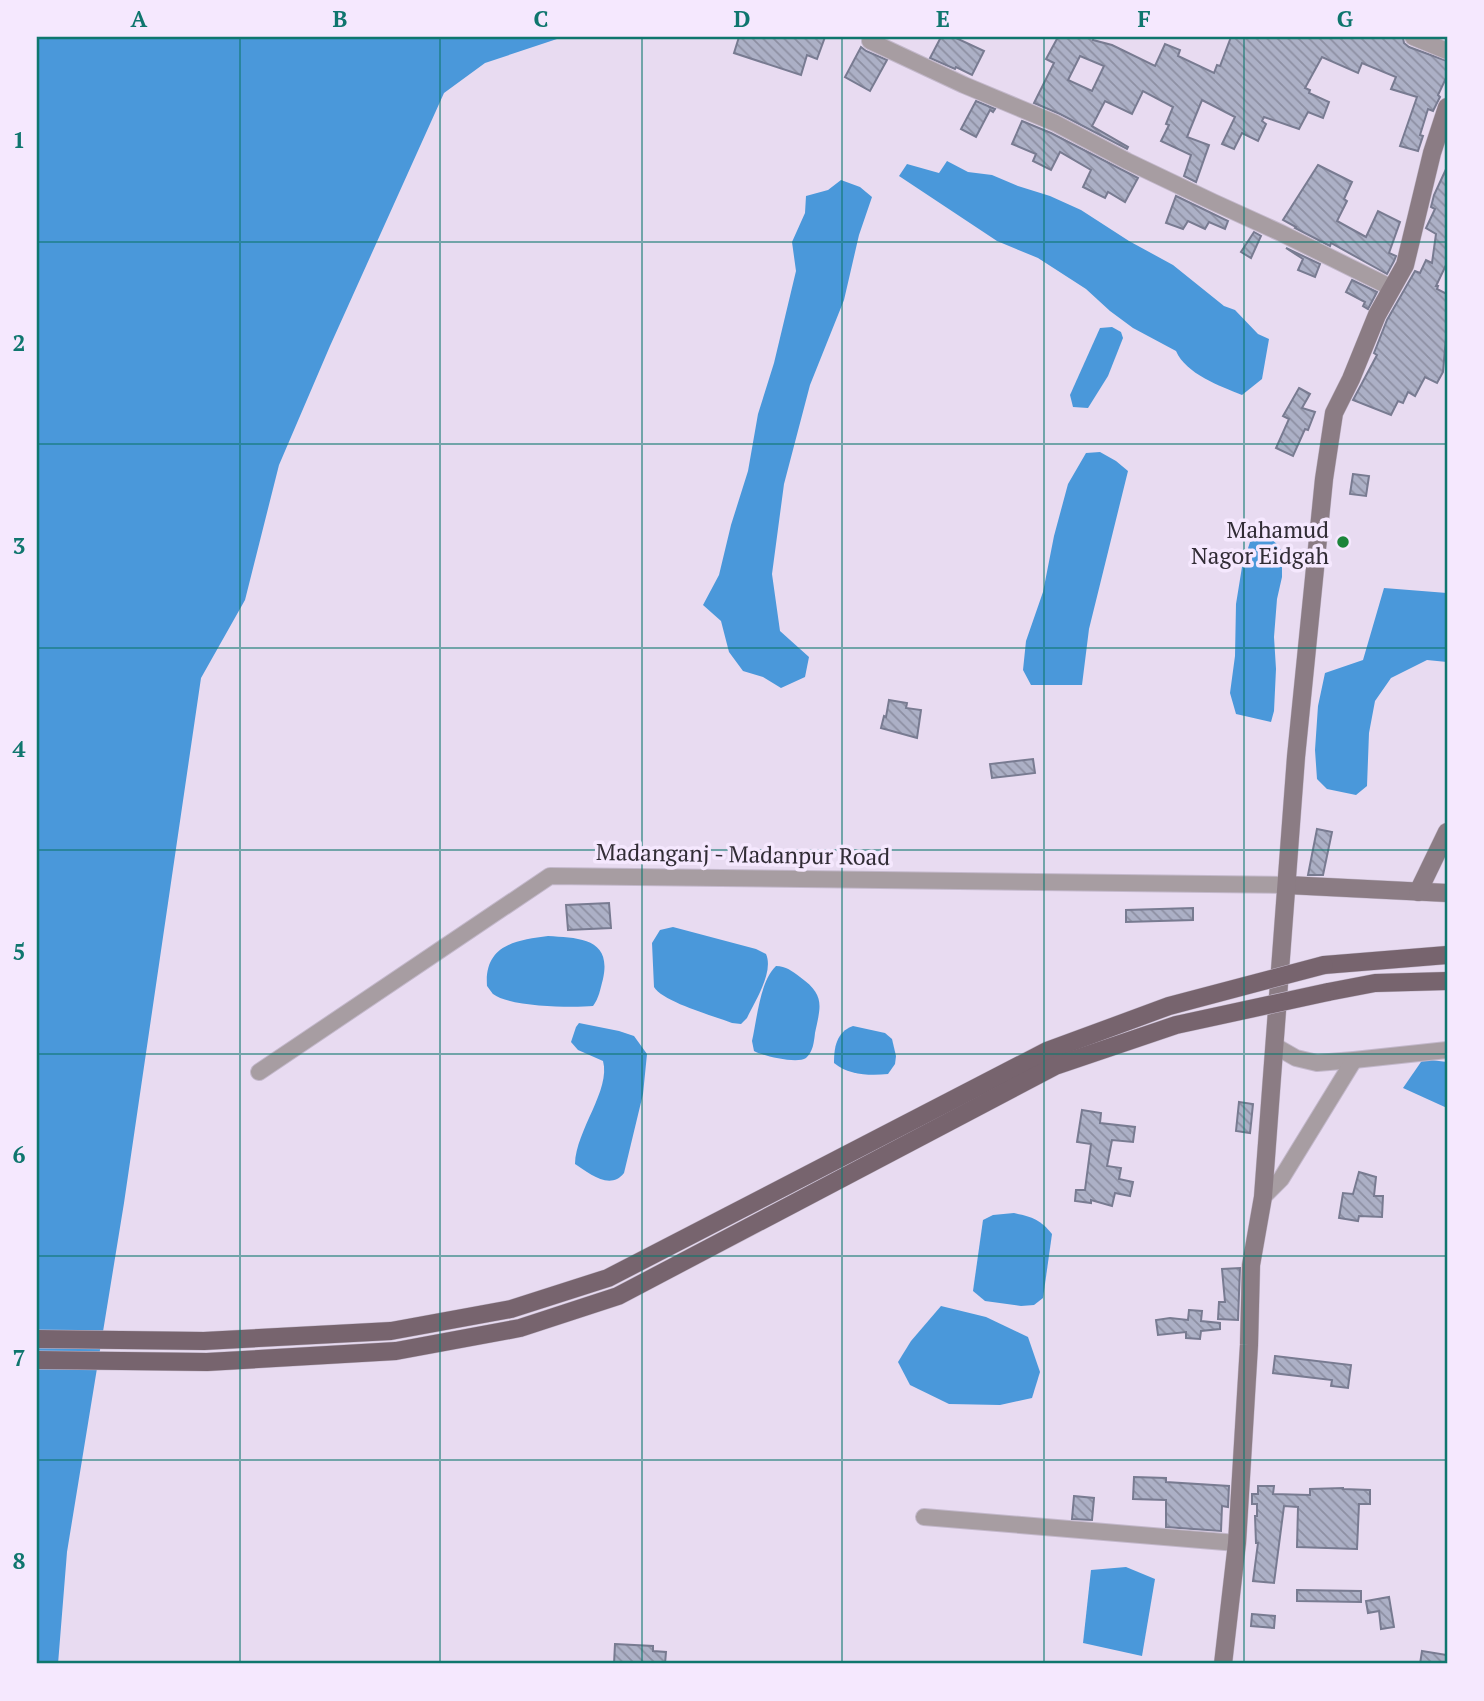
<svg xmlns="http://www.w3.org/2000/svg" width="1484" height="1701" font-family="'PT Serif',serif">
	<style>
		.water { fill: #4a98da }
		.building { fill: url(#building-back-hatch); stroke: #787b91; stroke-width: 2; fill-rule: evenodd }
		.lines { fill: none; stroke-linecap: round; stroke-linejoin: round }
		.street-casing { stroke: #c3b8cb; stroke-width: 18 }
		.secondary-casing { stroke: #c3b8cb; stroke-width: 19 }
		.primary-casing { stroke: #c3b8cb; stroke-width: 19 }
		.street { stroke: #a79da2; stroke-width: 16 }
		.secondary { stroke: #8b7c84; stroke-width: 18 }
		.primary { stroke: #77646e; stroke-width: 18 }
		.primary-bridge-casing { stroke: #c3b8cb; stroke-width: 19; stroke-linecap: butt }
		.primary-bridge { stroke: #77646e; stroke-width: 18 }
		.grid { fill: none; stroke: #0f766e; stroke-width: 2; stroke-opacity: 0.55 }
		.poi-dot { fill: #1b843a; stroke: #f5e8fe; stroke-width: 2.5 }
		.labels { text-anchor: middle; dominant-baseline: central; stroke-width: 7; stroke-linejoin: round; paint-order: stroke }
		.poi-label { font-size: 23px; fill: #312c35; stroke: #f5e8fe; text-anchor: end }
		.street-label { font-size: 23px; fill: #312c35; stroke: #f5e8fe }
		.neatline { fill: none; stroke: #0f766e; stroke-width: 2.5 }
		.grid-label { font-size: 23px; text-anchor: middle; font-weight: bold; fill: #0f766e }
	</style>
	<defs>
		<pattern id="building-back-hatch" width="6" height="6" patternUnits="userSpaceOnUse" patternTransform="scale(1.75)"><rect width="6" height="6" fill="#acb0c6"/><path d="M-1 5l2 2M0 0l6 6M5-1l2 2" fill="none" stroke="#8d8fa2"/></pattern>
	</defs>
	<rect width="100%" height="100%" fill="#e8dbf1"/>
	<g class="water">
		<polygon points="37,37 563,37 485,63 444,93 330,346 279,465 245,600 201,678 124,1203 67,1552 58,1664 37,1664"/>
		<path d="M947,161L968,172L992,175L1018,186L1050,196L1081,210L1129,241L1173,265L1224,306L1235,310L1258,334L1269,339L1262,379L1242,395C1220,386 1186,374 1176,351L1133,328L1110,311L1086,289L1038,258L997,241L899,176L907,164L939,173Z"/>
		<polygon points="841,180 860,187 872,197 859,235 844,300 810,385 784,484 772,574 780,631 809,657 805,677 781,688 763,677 743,671 729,652 721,621 703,605 719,575 731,525 748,471 758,414 774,363 796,271 792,242 805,213 806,196 828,190"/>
		<polygon points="1112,327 1121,332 1123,338 1108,376 1088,408 1073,407 1070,395 1100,328"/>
		<polygon points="1100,452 1116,461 1128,471 1089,629 1082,685 1031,685 1023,670 1026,641 1043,592 1054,536 1068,484 1086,453"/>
		<polygon points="1269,537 1279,546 1282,553 1282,577 1277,599 1274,637 1276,669 1274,711 1271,722 1236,714 1230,693 1235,656 1236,604 1242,567 1250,542"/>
		<polygon points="1384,588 1447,593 1447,662 1427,660 1391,678 1375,701 1369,733 1367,786 1356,795 1327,789 1317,779 1315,750 1318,706 1325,673 1363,660"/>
		<path d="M673,927L756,949L766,954C774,972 755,1001 747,1018L741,1024L732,1023C714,1016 663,1002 654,987L652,943L660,930Z"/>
		<path d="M548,936C579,938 612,938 603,979C600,990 599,998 593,1006C572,1008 510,1007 493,994C493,994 487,986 487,986C484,945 516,940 548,936Z"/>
		<path d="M776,966C786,966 792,971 800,977C825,995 821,1005 815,1033C814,1042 813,1052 806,1058C797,1064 763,1056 754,1051L752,1041C757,1019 760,981 776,966Z"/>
		<path d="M579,1023L619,1031L634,1036L647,1054L643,1094L624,1173C610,1191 589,1173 575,1164C576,1130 611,1090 603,1061L578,1050L571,1042L576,1027Z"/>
		<path d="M853,1026L885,1033L892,1039L896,1056L895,1064L888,1074C870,1076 848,1075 834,1063C834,1048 836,1032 853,1026Z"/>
		<polygon points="1423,1059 1447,1062 1447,1108 1403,1088"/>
		<path d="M1014,1213C1032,1217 1040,1219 1052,1234L1043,1298L1034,1305L1021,1306L985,1301L973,1291L983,1220L993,1215Z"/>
		<polygon points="941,1306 986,1317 1028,1337 1040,1372 1032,1398 1000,1405 949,1404 910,1385 898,1362 911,1341"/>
		<polygon points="1126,1567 1155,1579 1142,1656 1083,1643 1091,1570"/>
	</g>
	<g class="building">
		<polygon points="739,37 825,37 817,59 807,55 801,75 734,53"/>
		<polygon points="941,37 954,37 984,51 972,75 956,67 955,69 930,58"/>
		<path d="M1058,37H1094L1093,40L1112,45L1155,66L1165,44L1180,50L1178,56L1214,73L1217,65L1220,66L1231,37H1399L1403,38L1404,43L1409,47L1447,61V76L1438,95L1440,97L1433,111L1428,109L1420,135L1423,136L1418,151L1400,146L1417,97L1391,89L1396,77L1362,63L1358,73L1322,57L1305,88L1310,90L1309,93L1329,102L1323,118L1308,112L1299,129L1264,117L1262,121L1266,124L1258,141L1242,133L1234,149L1222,144L1235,117L1202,100L1187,137L1209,145L1196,182L1184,176L1191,155L1161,141L1169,125L1166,124L1173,107L1143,91L1132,114L1105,101L1092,126L1128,147L1127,149L1060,114L1034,103L1054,63L1046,59ZM1080,56L1104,66L1092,91L1068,80Z"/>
		<polygon points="861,47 866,51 887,60 870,91 845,77"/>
		<polygon points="976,101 995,109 993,112 990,110 976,137 961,129"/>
		<polygon points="1022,121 1051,133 1138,178 1125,202 1108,192 1105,198 1083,187 1091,170 1060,152 1051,170 1033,161 1036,154 1012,144"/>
		<polygon points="1318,165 1352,182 1344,199 1347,201 1337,221 1366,237 1378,211 1400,222 1389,253 1396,256 1394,261 1387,274 1331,243 1330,246 1295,228 1296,227 1283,220"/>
		<polygon points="1447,167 1447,263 1436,286 1438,286 1437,289 1447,294 1447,339 1446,338 1443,372 1437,383 1425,377 1415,396 1408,392 1403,403 1398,401 1391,415 1353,400 1377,355 1374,353 1387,320 1415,271 1420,273 1426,260 1432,263 1436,234 1426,228 1435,209 1431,207 1434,195"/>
		<polygon points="1176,196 1228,221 1225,229 1209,222 1205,229 1188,221 1183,229 1166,223"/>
		<polygon points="1254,232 1261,236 1251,258 1241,252"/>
		<polygon points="1286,248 1320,264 1315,277 1298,270 1303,259"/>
		<polygon points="1352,280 1377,292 1368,309 1363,306 1365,302 1346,292"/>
		<polygon points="1299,388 1310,394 1302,408 1315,412 1308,430 1305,429 1293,456 1276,448 1289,419 1283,416"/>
		<polygon points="1353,474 1369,476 1366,496 1350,494"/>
		<polygon points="889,700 907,703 906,708 921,710 917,738 881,728 884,716 886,717"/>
		<polygon points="1033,759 1035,773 992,778 990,764"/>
		<polygon points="1317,829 1332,832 1323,875 1308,875"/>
		<polygon points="609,903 611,928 568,930 566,905"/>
		<polygon points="1193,908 1193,920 1126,922 1126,910"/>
		<polygon points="1239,1102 1253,1104 1250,1133 1236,1131"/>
		<polygon points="1082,1110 1101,1113 1100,1123 1135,1127 1133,1142 1112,1140 1107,1166 1121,1168 1119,1179 1133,1182 1130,1196 1115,1193 1112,1206 1091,1200 1091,1203 1075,1201 1076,1190 1085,1190 1091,1144 1077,1142"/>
		<polygon points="1359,1172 1376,1177 1374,1196 1383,1196 1382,1217 1359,1216 1358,1221 1339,1218 1343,1193 1353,1194"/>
		<polygon points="1240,1268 1238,1320 1218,1319 1219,1302 1225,1302 1222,1269"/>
		<polygon points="1189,1310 1202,1311 1201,1321 1220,1323 1220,1329 1201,1331 1200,1339 1186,1338 1186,1332 1158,1335 1156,1320 1170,1318 1188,1320"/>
		<polygon points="1275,1356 1351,1365 1348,1388 1331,1386 1332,1380 1273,1373"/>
		<polygon points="1134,1477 1166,1478 1166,1482 1229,1486 1228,1507 1222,1506 1221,1531 1166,1527 1166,1500 1133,1499"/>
		<polygon points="1258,1486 1274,1486 1273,1494 1310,1495 1310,1489 1343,1488 1343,1489 1370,1490 1370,1504 1359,1504 1357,1549 1297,1547 1298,1507 1284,1506 1274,1583 1253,1581 1258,1543 1256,1543 1255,1516 1257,1516 1257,1504 1252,1504 1252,1494 1258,1494"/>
		<polygon points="1074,1496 1094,1498 1092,1520 1072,1519"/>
		<polygon points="1297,1590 1361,1591 1361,1602 1297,1601"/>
		<polygon points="1389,1597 1394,1627 1381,1629 1379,1611 1368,1613 1366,1601"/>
		<polygon points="1252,1614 1275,1616 1274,1628 1251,1626"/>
		<polygon points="615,1644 653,1646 653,1651 666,1652 665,1664 614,1664"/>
		<polygon points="1422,1651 1447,1655 1447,1664 1420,1664"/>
	</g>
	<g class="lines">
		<defs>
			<g id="street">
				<polyline points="1413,37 1447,51"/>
				<polyline points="870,41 964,85 1055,123 1127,161 1213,202 1281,233 1392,288"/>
				<polyline points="1275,1046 1296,1058 1317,1063 1354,1060 1447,1050"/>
				<polyline points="259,1072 550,876 1287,885"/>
				<polyline points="1263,1197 1281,1179 1354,1060"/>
				<polyline points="924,1517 1237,1543"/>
			</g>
			<g id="secondary">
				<polyline points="1287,885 1447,893"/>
				<polyline points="1418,892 1447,832"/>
				<polyline points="1223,1664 1237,1543 1249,1345 1251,1265 1263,1197 1296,757 1324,479 1334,413 1351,379 1377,315 1405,265 1432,153 1447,107"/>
			</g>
			<g id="primary">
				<polyline points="1324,965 1447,955"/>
				<polyline points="1328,992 1375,983 1447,981"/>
			</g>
		</defs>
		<use href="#street" class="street-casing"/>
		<use href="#secondary" class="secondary-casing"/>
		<use href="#primary" class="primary-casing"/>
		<use href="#street" class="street"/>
		<use href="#secondary" class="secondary"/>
		<use href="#primary" class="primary"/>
		<defs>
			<g id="primary-bridge">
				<polyline points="37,1339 204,1341 391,1331 511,1309 608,1278 1047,1051 1169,1006 1324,965"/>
				<polyline points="37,1360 207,1362 396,1351 520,1328 618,1296 1055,1066 1176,1025 1328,992"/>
			</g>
		</defs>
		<use href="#primary-bridge" class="primary-bridge-casing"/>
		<use href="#primary-bridge" class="primary-bridge"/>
	</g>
	<path class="grid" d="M240,37V1664M440,37V1664M642,37V1664M842,37V1664M1044,37V1664M1244,37V1664M37,242H1447M37,444H1447M37,648H1447M37,850H1447M37,1054H1447M37,1256H1447M37,1460H1447"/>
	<circle class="poi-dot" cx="1343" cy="542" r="7"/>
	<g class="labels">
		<g class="poi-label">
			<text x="1329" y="529">Mahamud<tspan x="1329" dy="26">Nagor Eidgah</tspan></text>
		</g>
		<g class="street-label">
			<text transform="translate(743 854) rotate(1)">Madanganj - Madanpur Road</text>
		</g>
	</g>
	<rect width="1484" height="1701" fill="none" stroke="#f5e8fe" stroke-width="77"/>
	<rect x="38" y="38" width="1408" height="1624" class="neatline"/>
	<g class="grid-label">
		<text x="139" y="27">A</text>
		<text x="340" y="27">B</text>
		<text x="541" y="27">C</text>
		<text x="742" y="27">D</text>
		<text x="943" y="27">E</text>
		<text x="1144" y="27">F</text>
		<text x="1345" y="27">G</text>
		<text x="19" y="148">1</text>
		<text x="19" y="351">2</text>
		<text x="19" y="554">3</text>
		<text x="19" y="757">4</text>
		<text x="19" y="960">5</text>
		<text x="19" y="1163">6</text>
		<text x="19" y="1366">7</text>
		<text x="19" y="1569">8</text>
	</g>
</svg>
